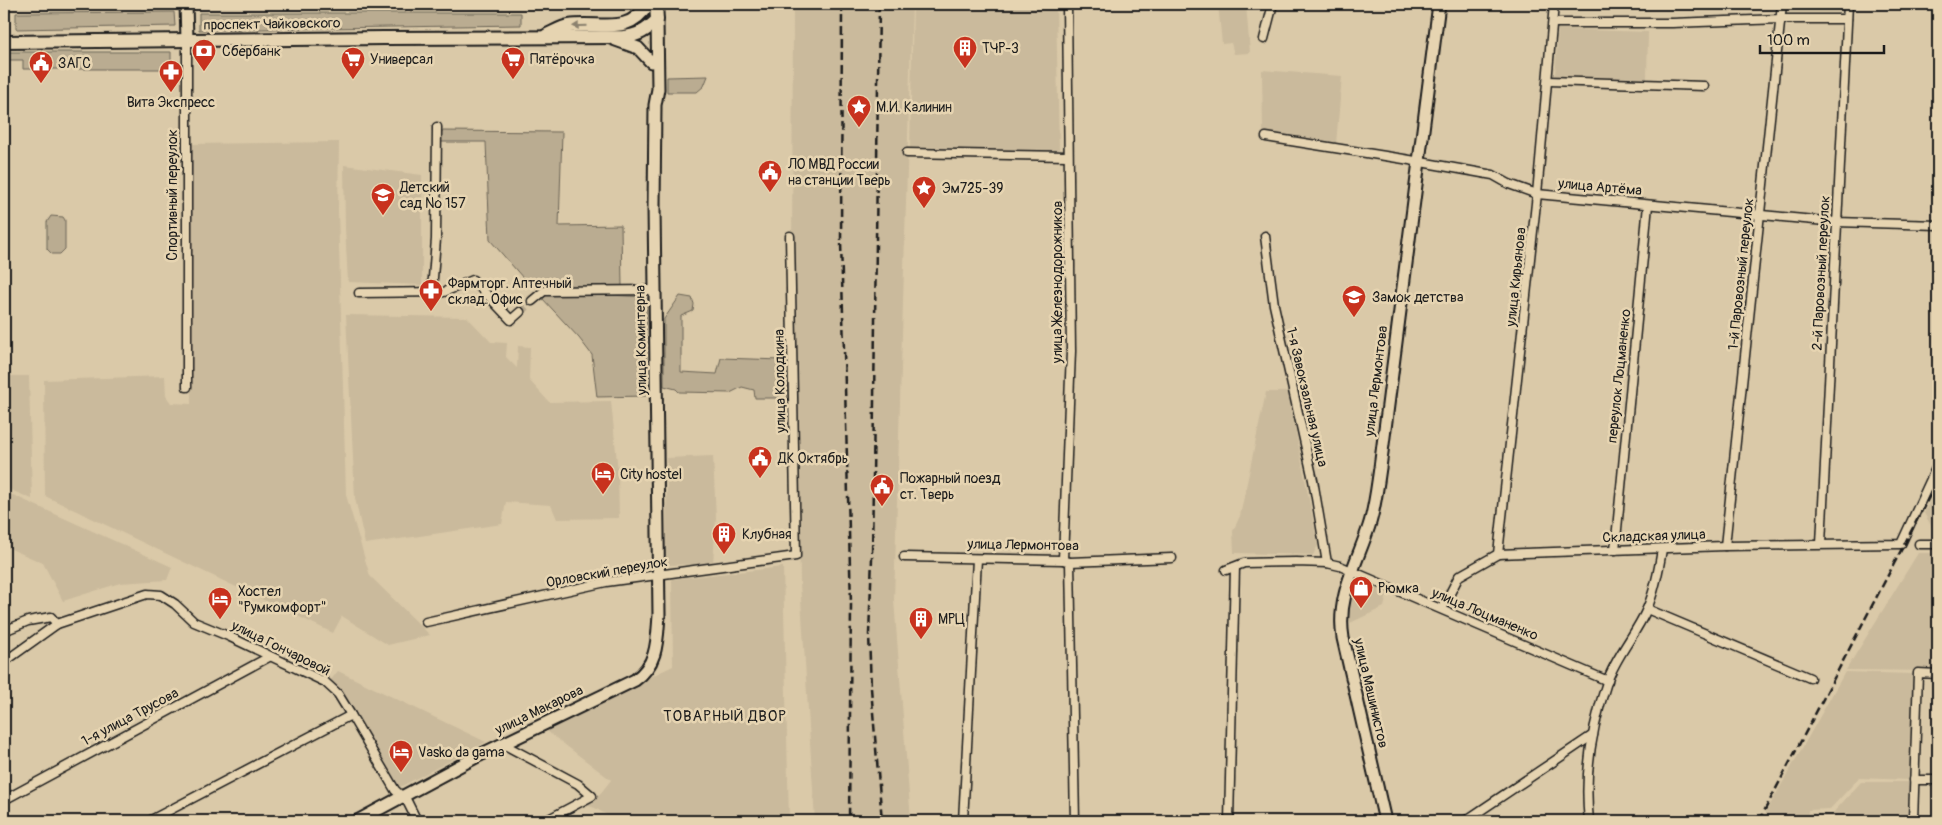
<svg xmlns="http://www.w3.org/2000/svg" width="1942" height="825" font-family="Pangolin,sans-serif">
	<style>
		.built { fill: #caba9c }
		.green { fill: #baac91; stroke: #6b6456 }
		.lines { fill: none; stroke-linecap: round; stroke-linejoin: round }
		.street-tunnel { stroke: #b4a68c; stroke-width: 8; stroke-dasharray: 8 4; stroke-linecap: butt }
		.street-casing { stroke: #1c1c1c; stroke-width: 11 }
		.secondary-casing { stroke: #1c1c1c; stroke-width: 15 }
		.primary-casing { stroke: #1c1c1c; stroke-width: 16 }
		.street { stroke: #e6d4b1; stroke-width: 8 }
		.secondary { stroke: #e6d4b1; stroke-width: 11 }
		.primary { stroke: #e6d4b1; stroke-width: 12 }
		.rail { stroke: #1c1c1c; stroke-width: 2.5; stroke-dasharray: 8 4; stroke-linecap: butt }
		.oneway { fill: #8b816e }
		.labels { text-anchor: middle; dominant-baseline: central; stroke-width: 5; stroke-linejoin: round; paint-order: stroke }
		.street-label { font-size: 14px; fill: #1c1c1c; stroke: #e6d4b1 }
		.poi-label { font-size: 14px; fill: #1c1c1c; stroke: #e6d4b1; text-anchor: start }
		.neighbourhood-label { font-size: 15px; letter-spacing: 1px; fill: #1c1c1c; stroke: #e6d4b1 }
	</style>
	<rect width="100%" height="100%" fill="#dac9a8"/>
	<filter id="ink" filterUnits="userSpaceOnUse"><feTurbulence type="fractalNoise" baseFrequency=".02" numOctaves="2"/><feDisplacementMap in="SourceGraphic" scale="10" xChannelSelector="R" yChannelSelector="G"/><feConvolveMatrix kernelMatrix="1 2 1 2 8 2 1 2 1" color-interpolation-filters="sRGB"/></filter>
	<g filter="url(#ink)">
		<g class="built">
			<polygon points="793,4 912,4 894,600 911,821 815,821 800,583 796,348 792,266"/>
			<polygon points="913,4 1056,4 1059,151 910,149"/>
			<polygon points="1218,4 1246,4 1250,53 1234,54 1231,43 1222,44"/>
			<polygon points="1558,29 1648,32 1647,79 1555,76"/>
			<polygon points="1262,70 1342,76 1336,144 1263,133"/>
			<polygon points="339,142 338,210 346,495 370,576 430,635 388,645 342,616 333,633 45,496 44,380 165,376 166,396 171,403 191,404 192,144"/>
			<polygon points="344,165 422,175 422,285 348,282 345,228"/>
			<polygon points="346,315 467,317 491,342 507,343 506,357 517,368 518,346 530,347 529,380 549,402 611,401 618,472 619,518 557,519 551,505 506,502 502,524 365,544 355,498"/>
			<polygon points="4,376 29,376 32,499 4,487"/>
			<polygon points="1266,392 1288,392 1318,545 1313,555 1234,553 1233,531 1240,516"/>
			<polygon points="713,456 716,518 713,564 666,565 667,458"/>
			<polygon points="1938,485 1938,529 1933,529 1924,513"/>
			<polygon points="4,491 172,567 167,580 120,583 63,601 43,563 4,546"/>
			<polygon points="1918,553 1938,553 1938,671 1846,670"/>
			<polygon points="783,567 789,821 617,821 595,808 586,805 596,799 611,780 543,728 673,666 672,579"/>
			<polygon points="1354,578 1388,591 1384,607 1350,623 1347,598"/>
			<polygon points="338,671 486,742 398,788 354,711 329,682"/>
			<polygon points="1845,672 1914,674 1909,780 1859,778 1830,809 1808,810 1808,821 1761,821"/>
			<polygon points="1861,782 1909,782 1908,821 1809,821 1809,813 1832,814"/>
		</g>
		<g class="green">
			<polygon points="174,12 175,26 16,29 16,13"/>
			<polygon points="199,13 521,13 521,25 199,30"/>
			<polygon points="4,52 171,52 171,69 23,69 23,60 4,60"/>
			<polygon points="708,76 704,86 697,92 667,92 667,77"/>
			<polygon points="440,131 562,132 559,226 621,225 622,288 530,286 490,240 486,142 441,142"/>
			<polygon points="51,216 63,217 65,220 65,249 60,254 52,254 47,249 47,222"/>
			<polygon points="552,292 647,297 646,396 597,397 592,355 579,338 542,298"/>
			<path d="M680,296L692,298L694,304L693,311L681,316V372L717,374L721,358L781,360C786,372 786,385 783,398H755L754,390L742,387L730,393L679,392L676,389L664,386V319Z"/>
		</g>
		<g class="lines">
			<polyline class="street-tunnel" points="520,312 532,301"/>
			<defs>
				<g id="street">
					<polyline points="1553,23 1672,23 1781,19 1847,19"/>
					<polyline points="1264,39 1273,4"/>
					<polyline points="187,40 187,387"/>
					<polyline points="1549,81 1704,86"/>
					<polyline points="1266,137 1404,159 1493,175 1509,184 1537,194 1836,222 1938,225"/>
					<polyline points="907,153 1068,156"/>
					<polyline points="1265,236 1274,305 1313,480 1327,563"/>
					<polyline points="432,291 436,239 437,127"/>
					<polyline points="359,293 444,292 473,280 511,320 520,312"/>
					<polyline points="532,301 544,291 655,290"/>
					<polyline points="1821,544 1848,4"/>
					<polyline points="1919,544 1938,544"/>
					<polyline points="1725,546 1782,4"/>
					<polyline points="1615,550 1648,205"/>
					<polyline points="1498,554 1537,194 1554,4"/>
					<polyline points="904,557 1063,560 1070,562 1172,558"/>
					<polyline points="1063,560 1071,351 1067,4"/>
					<polyline points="1070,562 1075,821"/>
					<polyline points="1226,570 1244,563 1296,562 1327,563 1340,566 1608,681"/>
					<polyline points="1442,609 1459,576 1498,554 1725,546 1901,544 1938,464"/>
					<polyline points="1647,609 1810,678"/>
					<polyline points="426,622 606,582 796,556 790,236"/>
					<polyline points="4,631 28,621 51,617 57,624"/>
					<polyline points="4,662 57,624 147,594 161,595 175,604 194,622 228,636 325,682 338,694 351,715 395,790 407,801 417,821"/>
					<polyline points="503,744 578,784 592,796 545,821"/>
					<polyline points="1914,780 1938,780"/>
					<polyline points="4,800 269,657"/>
					<polyline points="149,821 351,715"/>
					<polyline points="963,821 977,559"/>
					<polyline points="1229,821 1235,567"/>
					<polyline points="1465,821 1593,735"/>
					<path d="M1589,821C1584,775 1592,726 1607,682C1616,656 1636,634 1647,609C1655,590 1659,569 1662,549"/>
					<polyline points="1913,821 1918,673 1938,674"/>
				</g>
				<g id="secondary">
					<polyline points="186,4 187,40"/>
					<polyline points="613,39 638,48 651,62"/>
					<path d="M357,821L478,756L635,680C658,664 657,640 659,615L654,207L655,105L658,89L657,20"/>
					<path d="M1385,821L1343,638C1336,597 1357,563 1369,526C1375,508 1377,488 1380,468L1439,4"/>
				</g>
				<g id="primary">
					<path d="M547,35C554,32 562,27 569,26C600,21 628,37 648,4"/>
					<path d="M4,42L384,38L623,37C638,36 647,30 657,20L656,4"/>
				</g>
			</defs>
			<use href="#street" class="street-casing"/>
			<use href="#secondary" class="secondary-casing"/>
			<use href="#primary" class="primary-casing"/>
			<use href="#street" class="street"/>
			<use href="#secondary" class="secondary"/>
			<use href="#primary" class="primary"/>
			<g class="rail">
				<polyline points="842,4 841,242 851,604 849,821"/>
				<polyline points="879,4 872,558 869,634 871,688 882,821"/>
				<polyline points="1759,821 1938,480"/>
			</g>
		</g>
		<defs><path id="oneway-solid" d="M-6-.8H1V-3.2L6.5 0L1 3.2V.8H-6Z" transform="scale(1.25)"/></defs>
		<use class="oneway" href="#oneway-solid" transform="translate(580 26) rotate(179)"/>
	</g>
	<defs>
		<symbol id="building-pin" viewBox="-11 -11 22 30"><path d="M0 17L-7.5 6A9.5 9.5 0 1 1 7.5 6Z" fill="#c8321e" stroke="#e6d4b1"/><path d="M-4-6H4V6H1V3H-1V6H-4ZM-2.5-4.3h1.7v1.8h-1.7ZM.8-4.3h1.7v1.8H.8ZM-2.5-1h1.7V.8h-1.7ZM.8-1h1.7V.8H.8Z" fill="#fff"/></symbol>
		<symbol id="bank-pin" viewBox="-11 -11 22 30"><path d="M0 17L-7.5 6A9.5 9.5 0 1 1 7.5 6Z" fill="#c8321e" stroke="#e6d4b1"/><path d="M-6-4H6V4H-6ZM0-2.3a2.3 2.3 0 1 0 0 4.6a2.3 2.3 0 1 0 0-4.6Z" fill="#fff"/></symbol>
		<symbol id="supermarket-pin" viewBox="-11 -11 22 30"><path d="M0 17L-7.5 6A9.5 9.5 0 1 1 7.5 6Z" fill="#c8321e" stroke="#e6d4b1"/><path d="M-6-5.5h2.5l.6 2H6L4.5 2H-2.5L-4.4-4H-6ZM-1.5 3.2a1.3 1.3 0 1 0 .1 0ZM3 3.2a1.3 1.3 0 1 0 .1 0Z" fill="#fff"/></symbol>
		<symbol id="civic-pin" viewBox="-11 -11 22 30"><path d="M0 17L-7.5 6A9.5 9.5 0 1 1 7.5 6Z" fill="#c8321e" stroke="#e6d4b1"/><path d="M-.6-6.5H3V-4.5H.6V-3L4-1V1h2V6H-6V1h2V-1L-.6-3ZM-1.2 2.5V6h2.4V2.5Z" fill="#fff"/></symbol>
		<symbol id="pharmacy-pin" viewBox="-11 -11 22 30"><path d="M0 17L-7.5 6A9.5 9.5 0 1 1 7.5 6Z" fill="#c8321e" stroke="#e6d4b1"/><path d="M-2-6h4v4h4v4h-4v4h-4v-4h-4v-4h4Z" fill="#fff"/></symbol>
		<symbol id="sight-pin" viewBox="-11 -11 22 30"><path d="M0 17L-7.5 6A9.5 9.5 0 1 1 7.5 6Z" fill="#c8321e" stroke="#e6d4b1"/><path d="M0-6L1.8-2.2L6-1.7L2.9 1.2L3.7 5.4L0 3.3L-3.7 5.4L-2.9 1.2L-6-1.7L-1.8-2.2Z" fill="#fff"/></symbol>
		<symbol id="school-pin" viewBox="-11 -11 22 30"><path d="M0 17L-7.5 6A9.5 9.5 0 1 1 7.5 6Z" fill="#c8321e" stroke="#e6d4b1"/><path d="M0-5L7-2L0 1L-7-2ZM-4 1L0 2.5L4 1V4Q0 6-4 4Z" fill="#fff"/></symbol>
		<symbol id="hotel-pin" viewBox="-11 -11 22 30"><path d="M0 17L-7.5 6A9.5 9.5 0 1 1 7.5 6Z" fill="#c8321e" stroke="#e6d4b1"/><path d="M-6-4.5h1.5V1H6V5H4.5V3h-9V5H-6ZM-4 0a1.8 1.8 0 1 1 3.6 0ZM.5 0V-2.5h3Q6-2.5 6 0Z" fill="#fff"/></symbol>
		<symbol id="shop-pin" viewBox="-11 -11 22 30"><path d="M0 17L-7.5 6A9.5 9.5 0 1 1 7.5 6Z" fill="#c8321e" stroke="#e6d4b1"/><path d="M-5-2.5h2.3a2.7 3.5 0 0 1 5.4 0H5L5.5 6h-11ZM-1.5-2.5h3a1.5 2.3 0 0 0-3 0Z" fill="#fff"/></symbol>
	</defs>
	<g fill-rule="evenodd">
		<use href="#building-pin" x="951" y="34" width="28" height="38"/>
		<use href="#bank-pin" x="190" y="37" width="28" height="38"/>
		<use href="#supermarket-pin" x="339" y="45" width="28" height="38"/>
		<use href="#supermarket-pin" x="499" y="45" width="28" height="38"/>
		<use href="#civic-pin" x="27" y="49" width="28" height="38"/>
		<use href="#pharmacy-pin" x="157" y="58" width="28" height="38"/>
		<use href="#sight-pin" x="845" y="93" width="28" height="38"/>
		<use href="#civic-pin" x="756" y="158" width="28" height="38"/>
		<use href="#sight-pin" x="910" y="174" width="28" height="38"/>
		<use href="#school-pin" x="369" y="181" width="28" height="38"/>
		<use href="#pharmacy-pin" x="417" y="277" width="28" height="38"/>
		<use href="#school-pin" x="1340" y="283" width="28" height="38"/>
		<use href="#civic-pin" x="746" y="444" width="28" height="38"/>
		<use href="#hotel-pin" x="589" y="460" width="28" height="38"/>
		<use href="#civic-pin" x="868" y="472" width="28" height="38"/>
		<use href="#building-pin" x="710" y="520" width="28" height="38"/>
		<use href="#shop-pin" x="1347" y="574" width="28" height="38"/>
		<use href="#hotel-pin" x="206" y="585" width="28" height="38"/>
		<use href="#building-pin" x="907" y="605" width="28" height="38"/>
		<use href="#hotel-pin" x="387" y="738" width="28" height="38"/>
	</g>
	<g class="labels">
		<g class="street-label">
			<text transform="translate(272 24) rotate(-1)">проспект Чайковского</text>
			<text transform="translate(1600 187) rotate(5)">улица Артёма</text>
			<text transform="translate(172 195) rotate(-90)">Спортивный переулок</text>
			<text transform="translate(1821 273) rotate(-87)">2-й Паровозный переулок</text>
			<text transform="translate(1741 274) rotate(-84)">1-й Паровозный переулок</text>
			<text transform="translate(1516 277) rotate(-84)">улица Кирьянова</text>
			<text transform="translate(1057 282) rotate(-90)">улица Железнодорожников</text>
			<text transform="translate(641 340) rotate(-91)">улица Коминтерна</text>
			<text transform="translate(1619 376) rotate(-84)">переулок Лоцманенко</text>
			<text transform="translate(780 381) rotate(-91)">улица Колодкина</text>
			<text transform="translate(1376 381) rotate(-83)">улица Лермонтова</text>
			<text transform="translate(1307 397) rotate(77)">1-я Завокзальная улица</text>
			<text transform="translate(1654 536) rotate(-2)">Складская улица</text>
			<text transform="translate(1023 545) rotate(1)">улица Лермонтова</text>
			<text transform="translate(607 572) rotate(-10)">Орловский переулок</text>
			<text transform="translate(1485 614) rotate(23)">улица Лоцманенко</text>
			<text transform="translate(281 648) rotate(26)">улица Гончаровой</text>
			<text transform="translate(1371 693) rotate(77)">улица Машинистов</text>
			<text transform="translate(539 710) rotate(-26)">улица Макарова</text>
			<text transform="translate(130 717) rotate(-28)">1-я улица Трусова</text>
		</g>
		<g class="poi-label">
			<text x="982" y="48">ТЧР-3</text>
			<text x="222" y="51">Сбербанк</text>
			<text x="370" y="59">Универсал</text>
			<text x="530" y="59">Пятёрочка</text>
			<text x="58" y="63">ЗАГС</text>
			<text x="171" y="102" text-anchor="middle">Вита Экспресс</text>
			<text x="876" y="107">М.И. Калинин</text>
			<text x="788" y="164">ЛО МВД России<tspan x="788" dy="16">на станции Тверь</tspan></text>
			<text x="400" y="187">Детский<tspan x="400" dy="16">сад № 157</tspan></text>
			<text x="942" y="188">Эм725-39</text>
			<text x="448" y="283">Фармторг. Аптечный<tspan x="448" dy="16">склад. Офис</tspan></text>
			<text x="1372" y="297">Замок детства</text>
			<text x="778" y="458">ДК Октябрь</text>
			<text x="620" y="474">City hostel</text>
			<text x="900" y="478">Пожарный поезд<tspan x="900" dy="16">ст. Тверь</tspan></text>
			<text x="742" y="534">Клубная</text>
			<text x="1378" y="588">Рюмка</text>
			<text x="238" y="591">Хостел<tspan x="238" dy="16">"Румкомфорт"</tspan></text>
			<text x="938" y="619">МРЦ</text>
			<text x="418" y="752">Vasko da gama</text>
		</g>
		<g class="neighbourhood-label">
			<text x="725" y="716">ТОВАРНЫЙ ДВОР</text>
		</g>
	</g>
	<rect width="1942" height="825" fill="none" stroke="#e6d4b1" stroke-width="20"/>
	<rect x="10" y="10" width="1922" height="805" fill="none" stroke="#1c1c1c" stroke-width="2" filter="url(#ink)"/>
	<path d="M1760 45v8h124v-8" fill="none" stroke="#1c1c1c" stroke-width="2.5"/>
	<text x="1767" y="45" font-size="15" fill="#1c1c1c" stroke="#e6d4b1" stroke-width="4" paint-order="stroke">100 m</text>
</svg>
